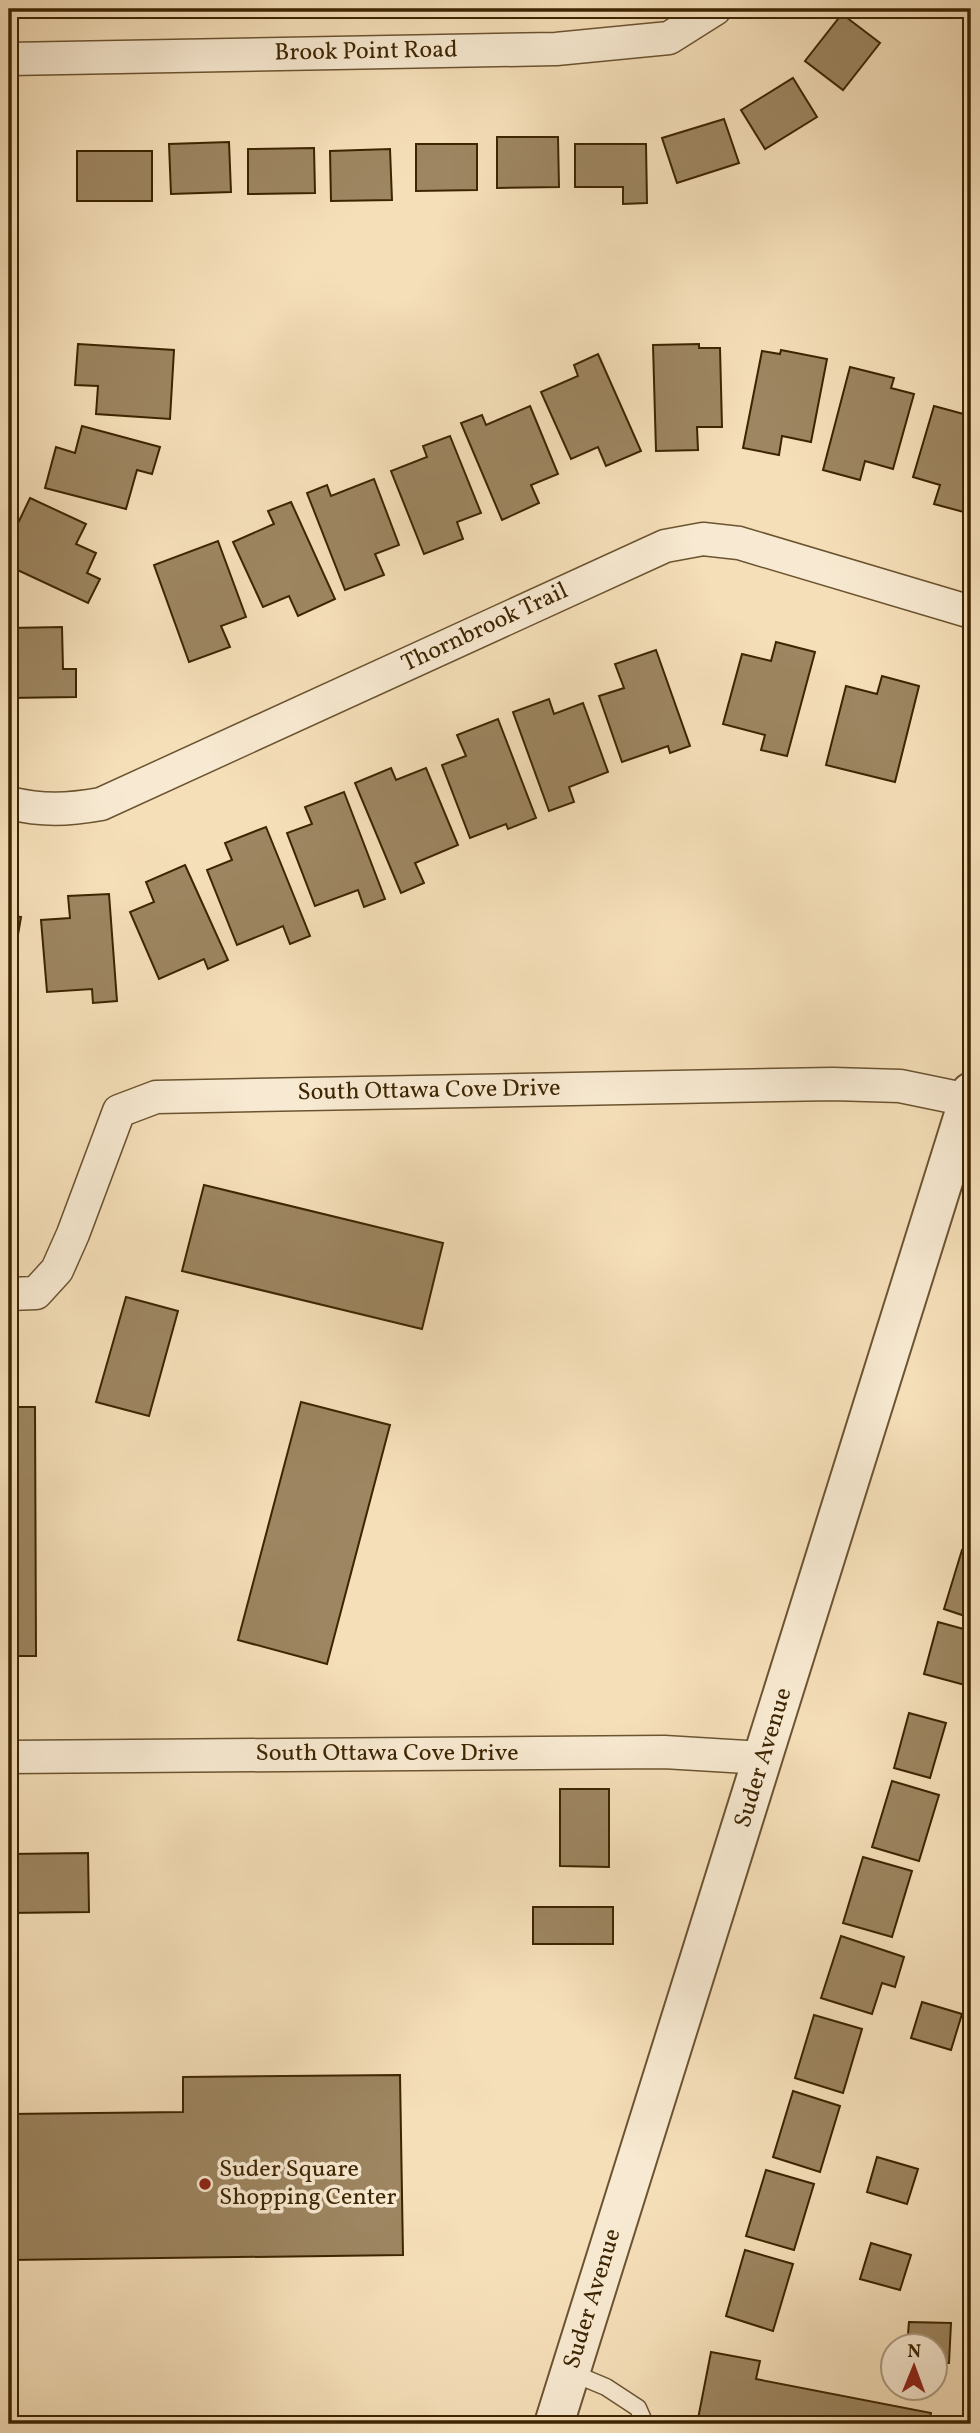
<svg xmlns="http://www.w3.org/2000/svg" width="980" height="2433" font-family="Vollkorn,serif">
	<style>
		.building { fill: #9d8661; stroke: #3d2502; stroke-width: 2 }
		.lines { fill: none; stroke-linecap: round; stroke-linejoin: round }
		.service-casing { stroke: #6b5430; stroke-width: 19 }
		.minor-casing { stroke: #6b5430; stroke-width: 35 }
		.tertiary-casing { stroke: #6b5430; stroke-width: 42 }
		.service { stroke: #f8ead2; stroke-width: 16 }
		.minor { stroke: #f8ead2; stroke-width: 32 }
		.tertiary { stroke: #f8ead2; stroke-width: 38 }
		.poi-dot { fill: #8f2418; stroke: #f8ead2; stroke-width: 2.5 }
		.labels { text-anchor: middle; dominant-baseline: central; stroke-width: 7; stroke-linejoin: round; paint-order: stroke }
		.street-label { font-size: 24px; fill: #3d2502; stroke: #f8ead2 }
		.poi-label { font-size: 24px; fill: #3d2502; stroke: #f8ead2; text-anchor: start }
	</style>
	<rect width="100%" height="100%" fill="#f5dfb9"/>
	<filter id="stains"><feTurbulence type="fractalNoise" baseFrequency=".00286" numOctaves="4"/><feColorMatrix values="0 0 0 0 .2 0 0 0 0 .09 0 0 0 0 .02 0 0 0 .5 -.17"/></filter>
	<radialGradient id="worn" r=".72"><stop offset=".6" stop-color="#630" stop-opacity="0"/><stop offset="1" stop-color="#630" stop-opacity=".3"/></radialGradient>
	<g class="building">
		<polygon points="842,14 880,43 843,90 805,61"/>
		<polygon points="793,78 817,117 765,149 741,110"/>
		<polygon points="724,119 739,163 677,183 662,138"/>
		<polygon points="497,137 558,137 559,187 497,188"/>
		<polygon points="229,142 231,192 171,194 169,144"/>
		<polygon points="416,144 477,144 477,190 416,191"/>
		<polygon points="575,144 646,144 647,203 623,204 623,187 575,187"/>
		<polygon points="314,148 315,193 248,194 248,149"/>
		<polygon points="390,149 392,200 331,201 330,151"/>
		<rect x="77" y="151" width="75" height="50"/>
		<polygon points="78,344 174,350 170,419 96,414 98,386 75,385"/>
		<polygon points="699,344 699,348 720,348 722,427 697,427 698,450 656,451 653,345"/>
		<polygon points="781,350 827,359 811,442 782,436 779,455 743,448 762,351 780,354"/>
		<polygon points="598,354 641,451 606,466 598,447 571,459 541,392 578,376 574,365"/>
		<polygon points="850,367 894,378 891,388 914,394 893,469 865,461 860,480 823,470"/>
		<polygon points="530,406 558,474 531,485 539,503 502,520 461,423 482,415 486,425"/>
		<polygon points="934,406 971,416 971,514 934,504 940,485 913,477"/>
		<polygon points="82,426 160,447 152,474 137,470 126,509 45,488 56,447 75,453"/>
		<polygon points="450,436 481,513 457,522 463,539 424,554 391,471 427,457 423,446"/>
		<polygon points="374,479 399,545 375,554 384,575 345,590 307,493 327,485 331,496"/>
		<polygon points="30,498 86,524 76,544 96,553 87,573 100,579 88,603 9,566 9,542"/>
		<polygon points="291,502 335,599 298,616 289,596 263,607 233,542 274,524 268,511"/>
		<polygon points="218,541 246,617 221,626 230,647 189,662 154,565"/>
		<polygon points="62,627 63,669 76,669 76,697 9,698 9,628"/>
		<polygon points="776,642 815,652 787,756 761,750 765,735 723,724 742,654 771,661"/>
		<polygon points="656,650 690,746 670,753 668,746 622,762 599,696 624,688 615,664"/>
		<polygon points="882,676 919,686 895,782 826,765 846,686 877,694"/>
		<polygon points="549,699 554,714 583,703 608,772 569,787 574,802 549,811 513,712"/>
		<polygon points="498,719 536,818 508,829 506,824 470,838 442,765 466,756 457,735"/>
		<polygon points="391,768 396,780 426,768 458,845 415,863 424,883 401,893 355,783"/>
		<polygon points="344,792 385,899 364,907 358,890 315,906 287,833 312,824 305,807"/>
		<polygon points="266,827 310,936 290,944 283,926 237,945 207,870 232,860 225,843"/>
		<polygon points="185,865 228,960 208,969 204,959 159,979 130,912 154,902 146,882"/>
		<polygon points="109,894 117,1001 93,1003 92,989 47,992 41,920 70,918 68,896"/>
		<polygon points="9,915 21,917 9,987"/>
		<polygon points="204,1185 443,1243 422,1329 182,1271"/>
		<polygon points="126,1297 178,1311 149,1416 96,1402"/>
		<polygon points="301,1402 390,1425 327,1664 238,1640"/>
		<polygon points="9,1407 35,1407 36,1656 9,1656"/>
		<polygon points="962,1550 971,1553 971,1618 944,1609"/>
		<polygon points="938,1622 971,1631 971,1661 965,1685 924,1674"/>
		<polygon points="909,1713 946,1723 930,1778 894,1768"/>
		<polygon points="892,1781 939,1795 919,1861 872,1847"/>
		<polygon points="560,1789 609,1789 609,1867 560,1866"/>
		<polygon points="88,1853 89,1912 9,1913 9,1854"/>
		<polygon points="863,1857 912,1871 892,1937 843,1923"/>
		<rect x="533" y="1907" width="80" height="37"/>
		<polygon points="841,1936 904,1957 895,1987 882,1983 872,2014 821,1998"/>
		<polygon points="922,2002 962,2014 951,2050 911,2038"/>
		<polygon points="814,2015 862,2029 843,2093 795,2078"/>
		<polygon points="400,2075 403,2255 9,2260 9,2114 183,2112 183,2077"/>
		<polygon points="793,2091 840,2106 820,2172 773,2157"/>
		<polygon points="877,2157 918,2169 907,2204 867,2192"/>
		<polygon points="766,2170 814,2184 794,2250 746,2236"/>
		<polygon points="871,2243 911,2255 900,2290 860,2279"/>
		<polygon points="745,2250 793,2264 773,2331 726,2316"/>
		<polygon points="966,2312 971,2312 971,2355 967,2355"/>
		<polygon points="909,2322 951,2323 949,2363 934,2363 934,2346 907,2346"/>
		<polygon points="711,2352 760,2361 756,2379 931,2413 929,2424 697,2424"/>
	</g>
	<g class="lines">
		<defs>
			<polyline id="service" points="570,2372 606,2387 638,2408 645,2424"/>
			<g id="minor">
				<polyline points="9,59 556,49 669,38 715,9"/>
				<path d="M9,803C43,811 67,810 101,804L665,546L703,539L739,543L971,612"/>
				<polyline points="9,1294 36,1293 57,1270 73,1234 119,1111 156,1097 833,1084 900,1086 968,1100"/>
				<polyline points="9,1757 664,1752 764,1758"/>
			</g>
			<polyline id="tertiary" points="554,2424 971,1092"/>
		</defs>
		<use href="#service" class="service-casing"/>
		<use href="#minor" class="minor-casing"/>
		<use href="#tertiary" class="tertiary-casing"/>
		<use href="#service" class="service"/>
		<use href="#minor" class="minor"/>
		<use href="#tertiary" class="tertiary"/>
	</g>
	<circle class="poi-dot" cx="205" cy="2184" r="7"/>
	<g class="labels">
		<g class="street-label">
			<text transform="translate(366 52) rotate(-1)">Brook Point Road</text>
			<text transform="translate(485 628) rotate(-25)">Thornbrook Trail</text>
			<text transform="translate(429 1091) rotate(-1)">South Ottawa Cove Drive</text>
			<text x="387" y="1754">South Ottawa Cove Drive</text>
			<text transform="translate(764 1758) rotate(-73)">Suder Avenue</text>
			<text transform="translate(593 2299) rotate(-73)">Suder Avenue</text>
		</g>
		<g class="poi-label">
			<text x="219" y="2170">Suder Square<tspan x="219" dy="28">Shopping Center</tspan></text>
		</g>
	</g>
	<rect width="980" height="2433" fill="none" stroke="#f5dfb9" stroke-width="35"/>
	<rect x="10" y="10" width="959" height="2412" fill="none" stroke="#3d2502" stroke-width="3.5"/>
	<rect x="18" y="18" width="945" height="2398" fill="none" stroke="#3d2502" stroke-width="2"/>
	<g transform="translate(914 2367) rotate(1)"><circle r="33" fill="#f8ead2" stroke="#ad9b7f" stroke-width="2"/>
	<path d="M0-5L12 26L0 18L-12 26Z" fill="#8f2418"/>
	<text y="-10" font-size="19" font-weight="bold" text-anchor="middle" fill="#3d2502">N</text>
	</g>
	<rect width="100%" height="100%" filter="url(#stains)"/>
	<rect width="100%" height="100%" fill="url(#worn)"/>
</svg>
